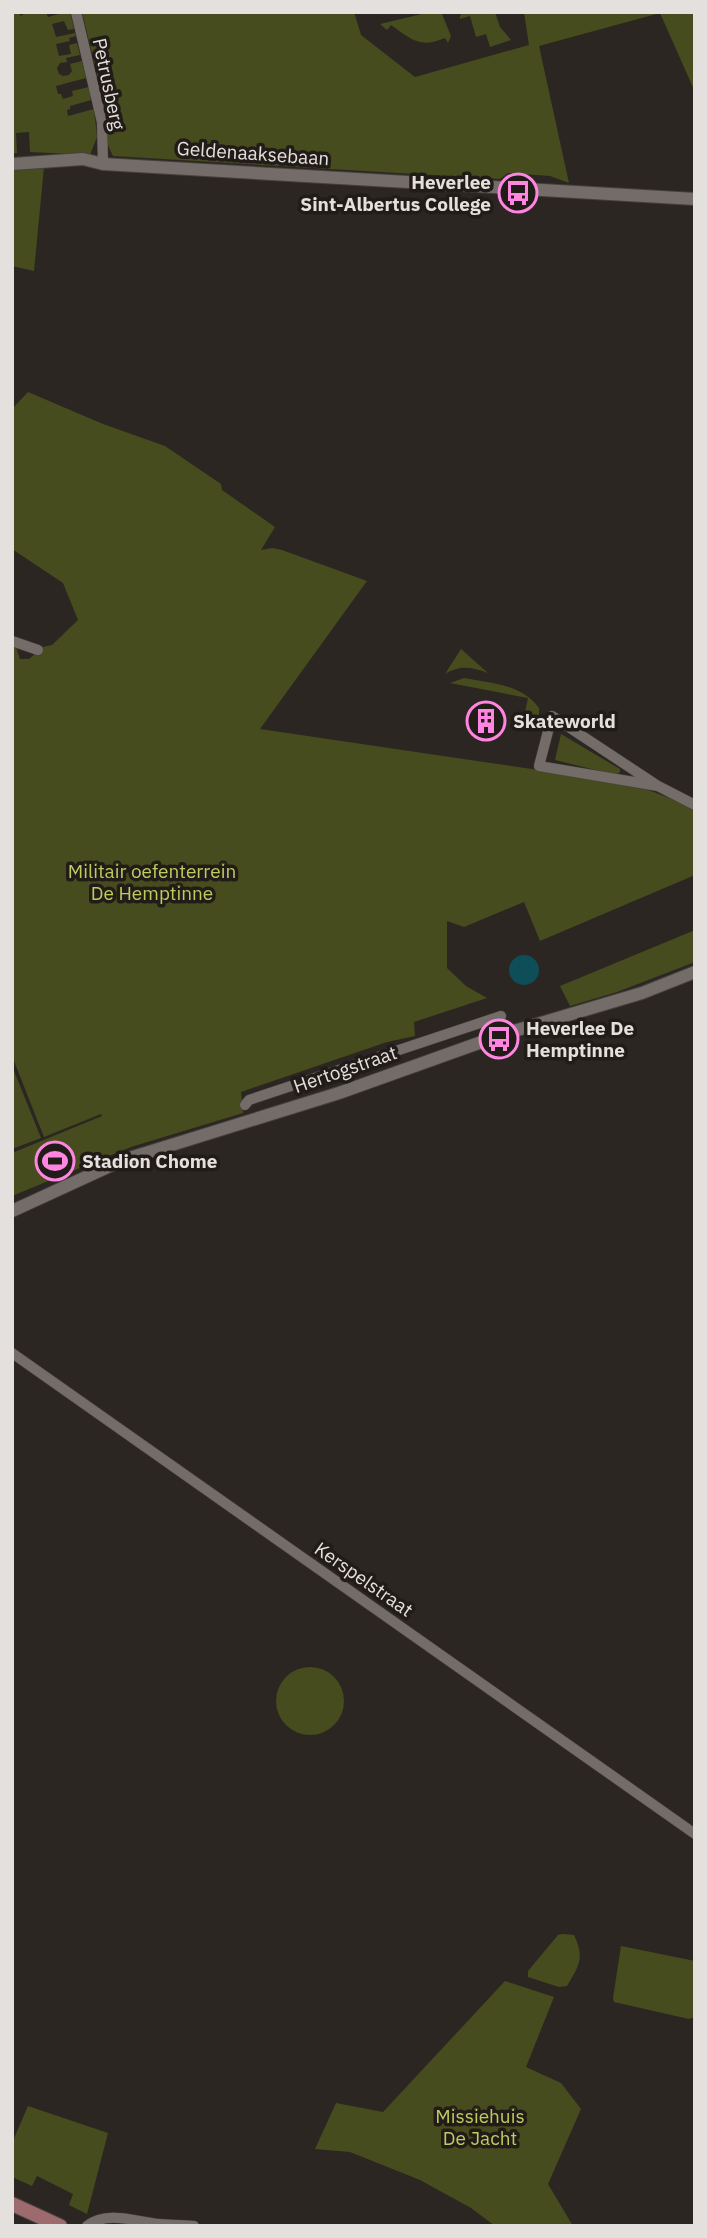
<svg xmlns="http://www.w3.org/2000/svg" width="707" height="2238" font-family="'IBM Plex Sans',sans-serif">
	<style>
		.green { fill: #464c1e }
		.water { fill: #0d4e59 }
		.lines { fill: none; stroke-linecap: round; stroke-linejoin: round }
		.minor-casing { stroke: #46413d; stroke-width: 11 }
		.tertiary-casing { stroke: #46413d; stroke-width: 14 }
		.primary-casing { stroke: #46413d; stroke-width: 16 }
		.minor { stroke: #746c68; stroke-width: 10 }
		.tertiary { stroke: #746c68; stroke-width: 12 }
		.primary { stroke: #9d6a6e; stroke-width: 14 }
		.labels { text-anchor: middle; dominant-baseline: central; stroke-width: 7; stroke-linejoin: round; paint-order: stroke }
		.street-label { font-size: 19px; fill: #e4e0dd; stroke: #221c19 }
		.poi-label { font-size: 19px; font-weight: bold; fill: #e4e0dd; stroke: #221c19; text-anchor: start }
		.park-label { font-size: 19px; fill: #becb5d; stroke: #221c19 }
	</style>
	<rect width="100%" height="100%" fill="#2c2622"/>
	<g class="green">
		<polygon points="12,12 18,12 21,16 27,12 46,12 48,17 59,14 59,12 70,12 74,29 68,30 64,21 52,24 56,37 75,33 76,36 69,38 70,41 56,44 59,56 71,54 69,45 77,43 80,55 66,58 67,62 60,63 57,68 59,74 63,76 69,75 72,71 70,64 82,61 86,78 56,86 58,94 61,94 63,99 73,96 72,91 89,87 91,100 70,106 70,109 67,110 68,116 94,109 97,137 90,155 30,152 29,132 16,133 17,153 12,154"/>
		<polygon points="82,12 354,12 361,35 415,77 529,45 524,12 695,12 695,92 660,13 539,46 569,183 550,176 508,173 500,179 113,156 108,145 107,116"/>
		<polygon points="483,12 495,12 500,27 511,40 490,47 486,34 476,37 470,16 460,19 460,16 462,13"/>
		<path d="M426,13L442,14L451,36L448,43L445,38C420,49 411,39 391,25L387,30L380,24Z"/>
		<polygon points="44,167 34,271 12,266 12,171"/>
		<polygon points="28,392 103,424 165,446 221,484 222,490 275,527 261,550 272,548 282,550 367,581 260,729 633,784 695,808 695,875 540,941 524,902 464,927 447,921 447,968 466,986 487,998 414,1022 415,1036 387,1042 241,1092 243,1113 131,1147 12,1196 12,1153 102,1116 101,1114 44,1137 12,1056 12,644 15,644 20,659 29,659 43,647 52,645 78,620 63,583 12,549 12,409"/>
		<path d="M461,649L488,673C471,667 461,665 445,674Z"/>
		<path d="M464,678C490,683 522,684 539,708V720L524,717L528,698L450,683Z"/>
		<polygon points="561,734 620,769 620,772 616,775 555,760"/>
		<polygon points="695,930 695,962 617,992 570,1006 560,986"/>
		<polygon points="12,1066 41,1138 12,1149"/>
		<circle cx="310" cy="1701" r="34"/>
		<path d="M562,1934L574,1935C585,1958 579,1966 567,1986L559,1987L528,1977V1971L558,1935Z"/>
		<polygon points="621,1946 695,1961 695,2017 689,2019 614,2002 613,1998"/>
		<polygon points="505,1981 554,1997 526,2067 561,2083 581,2109 548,2184 573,2226 495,2226 471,2208 420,2180 350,2152 315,2149 336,2103 383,2112"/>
		<polygon points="28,2106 108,2133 87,2214 69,2205 73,2194 37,2176 32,2186 12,2177 12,2143"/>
	</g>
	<circle class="water" cx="524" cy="970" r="15"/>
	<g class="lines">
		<defs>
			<g id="minor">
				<polyline points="76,12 102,122 103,164"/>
				<polyline points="12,641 38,650"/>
				<polyline points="658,786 539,766 552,716 658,786 695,805"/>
				<polyline points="245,1105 249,1100 501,1016"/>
				<polyline points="12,1353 695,1834"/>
				<path d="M87,2226C107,2210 136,2222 159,2224C171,2225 183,2225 194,2226"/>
			</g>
			<g id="tertiary">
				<polyline points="12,164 83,159 103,164 695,199"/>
				<polyline points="12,1211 123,1160 339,1093 504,1034 642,993 695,972"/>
			</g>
			<polyline id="primary" points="12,2204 60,2226"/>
		</defs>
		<use href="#minor" class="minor-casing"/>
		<use href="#tertiary" class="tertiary-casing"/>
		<use href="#primary" class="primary-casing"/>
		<use href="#minor" class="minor"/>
		<use href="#tertiary" class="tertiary"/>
		<use href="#primary" class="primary"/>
	</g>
	<defs>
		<symbol id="bus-ring" viewBox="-11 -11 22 22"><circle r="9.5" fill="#221c19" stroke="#fe86e1" stroke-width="1.5"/><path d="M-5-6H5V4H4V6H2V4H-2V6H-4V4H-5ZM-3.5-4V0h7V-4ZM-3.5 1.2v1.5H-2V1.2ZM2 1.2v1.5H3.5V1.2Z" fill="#fe86e1"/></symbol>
		<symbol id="building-ring" viewBox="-11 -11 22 22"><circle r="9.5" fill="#221c19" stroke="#fe86e1" stroke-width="1.5"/><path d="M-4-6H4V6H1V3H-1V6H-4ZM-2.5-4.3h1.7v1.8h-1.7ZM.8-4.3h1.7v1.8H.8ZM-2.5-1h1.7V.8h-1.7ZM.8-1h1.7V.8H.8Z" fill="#fe86e1"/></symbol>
		<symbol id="stadium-ring" viewBox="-11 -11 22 22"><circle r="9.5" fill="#221c19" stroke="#fe86e1" stroke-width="1.5"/><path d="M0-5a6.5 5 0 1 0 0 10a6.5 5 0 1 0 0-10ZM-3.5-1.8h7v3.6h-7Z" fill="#fe86e1"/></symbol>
	</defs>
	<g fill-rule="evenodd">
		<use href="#bus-ring" x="496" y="171" width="44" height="44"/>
		<use href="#building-ring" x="464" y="699" width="44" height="44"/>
		<use href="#bus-ring" x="477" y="1017" width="44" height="44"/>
		<use href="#stadium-ring" x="33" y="1139" width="44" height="44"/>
	</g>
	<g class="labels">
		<g class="street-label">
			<text transform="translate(109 84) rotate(78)">Petrusberg</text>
			<text transform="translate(253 153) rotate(4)">Geldenaaksebaan</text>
			<text transform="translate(345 1069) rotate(-19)">Hertogstraat</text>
			<text transform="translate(364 1579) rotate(35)">Kerspelstraat</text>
		</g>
		<g class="poi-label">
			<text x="491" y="182" text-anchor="end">Heverlee<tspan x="491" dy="22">Sint-Albertus College</tspan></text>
			<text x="513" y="721">Skateworld</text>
			<text x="526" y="1028">Heverlee De<tspan x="526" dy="22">Hemptinne</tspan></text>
			<text x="82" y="1161">Stadion Chome</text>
		</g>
		<g class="park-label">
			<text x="152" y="871">Militair oefenterrein<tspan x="152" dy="22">De Hemptinne</tspan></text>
			<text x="480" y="2116">Missiehuis<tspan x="480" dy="22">De Jacht</tspan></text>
		</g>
	</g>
	<rect width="707" height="2238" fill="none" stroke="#e4e0dd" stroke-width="28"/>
</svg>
